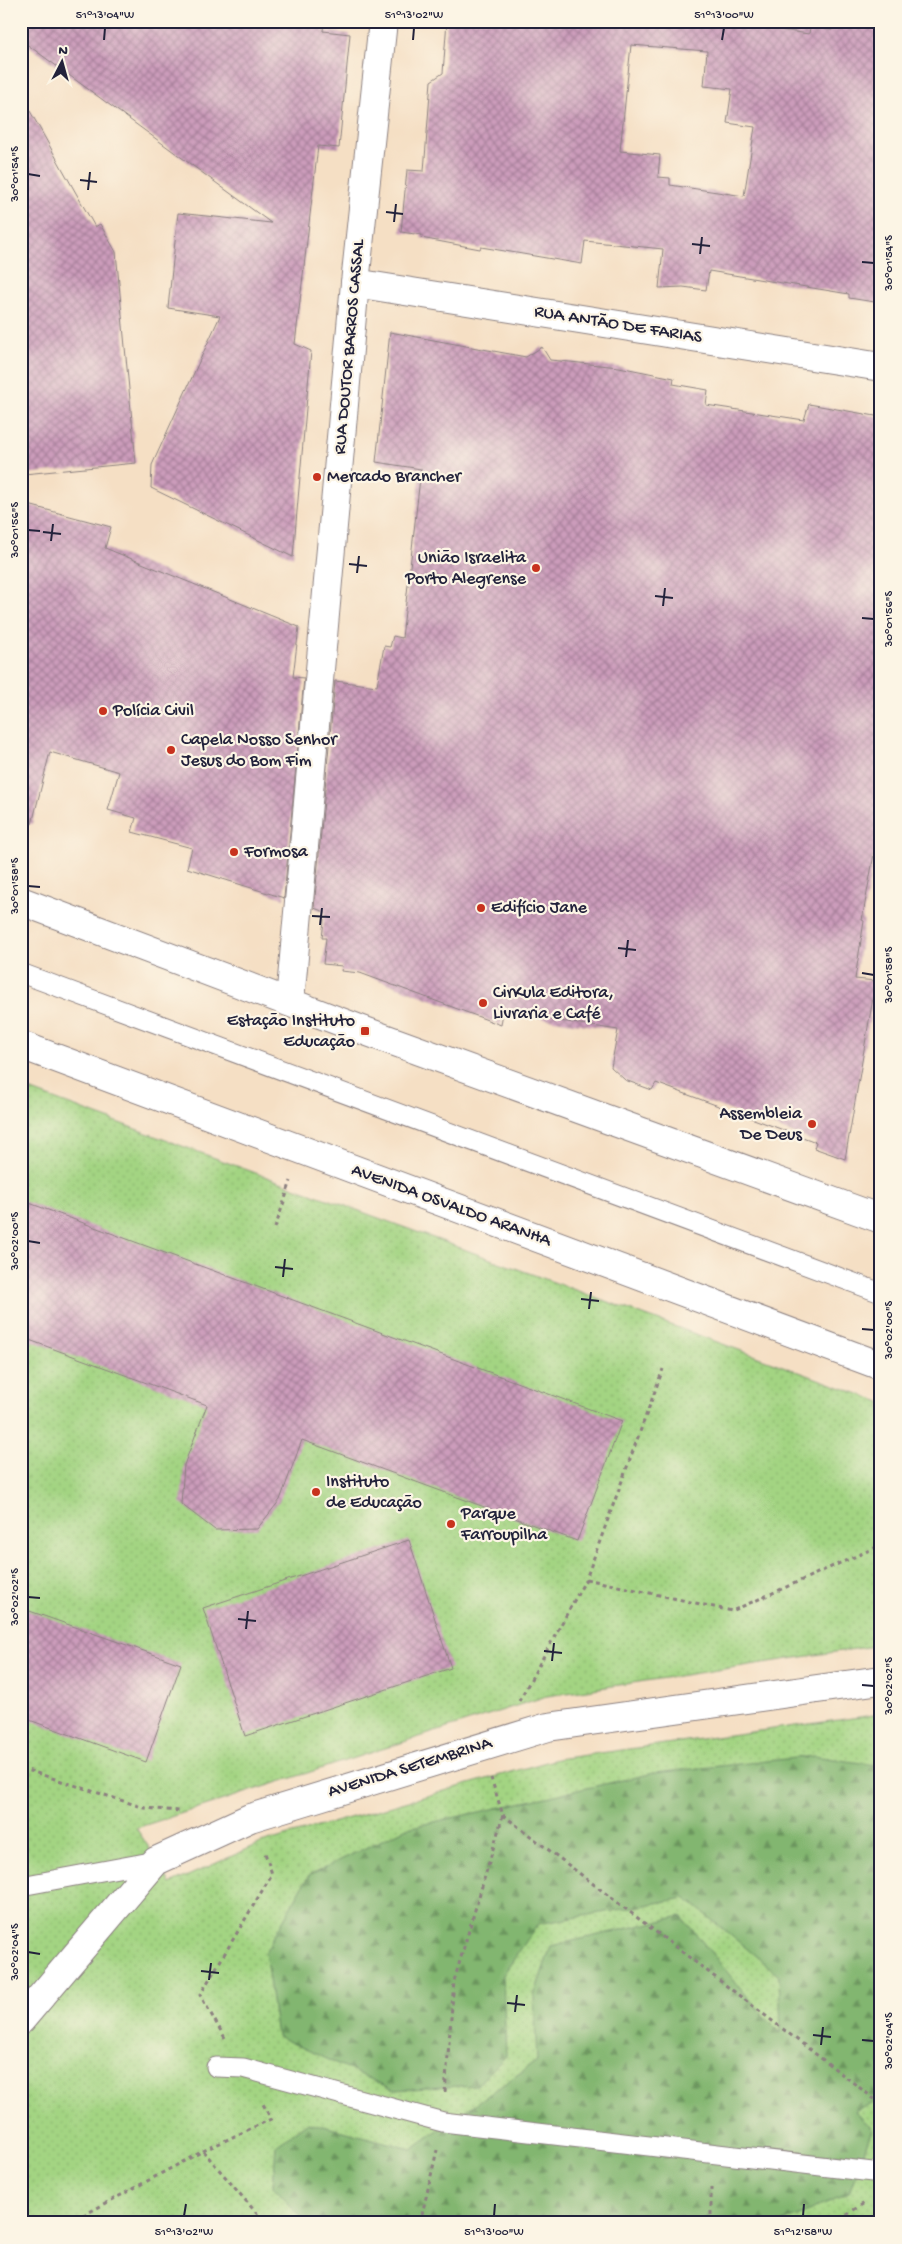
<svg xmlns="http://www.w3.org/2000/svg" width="902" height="2244" font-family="'Gochi Hand',sans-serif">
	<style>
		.grass { fill: url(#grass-dots); stroke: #627b5e }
		.forest { fill: url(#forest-firs); stroke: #526c56 }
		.building { fill: url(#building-cross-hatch); fill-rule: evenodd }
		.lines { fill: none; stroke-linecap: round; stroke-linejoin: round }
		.lane-casing { stroke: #8c8080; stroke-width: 21 }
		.street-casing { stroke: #8c8080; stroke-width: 30 }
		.secondary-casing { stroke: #8c8080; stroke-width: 30 }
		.primary-casing { stroke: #8c8080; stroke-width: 30 }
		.path { stroke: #8c8080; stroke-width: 3; stroke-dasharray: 4 4; stroke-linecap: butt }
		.lane { stroke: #fff; stroke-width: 19 }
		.street { stroke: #fff; stroke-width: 28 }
		.secondary { stroke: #fff; stroke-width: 28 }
		.primary { stroke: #fff; stroke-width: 28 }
		.ticks { fill: none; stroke: #22223b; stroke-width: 2 }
		.poi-dot { fill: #c8321e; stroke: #fcf5e5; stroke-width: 2 }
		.labels { text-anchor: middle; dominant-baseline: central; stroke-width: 4.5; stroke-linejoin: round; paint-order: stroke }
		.street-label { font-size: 18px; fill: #22223b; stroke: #fcf5e5 }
		.poi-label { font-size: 18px; fill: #22223b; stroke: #fcf5e5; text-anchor: start }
		.neatline { fill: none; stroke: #22223b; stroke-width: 2 }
		.ticks-label { font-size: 12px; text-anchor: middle; fill: #22223b }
	</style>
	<defs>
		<pattern id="grass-dots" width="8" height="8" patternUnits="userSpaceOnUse" patternTransform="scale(1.25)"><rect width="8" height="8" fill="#a3d482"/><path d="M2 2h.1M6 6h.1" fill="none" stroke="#8cb671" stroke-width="1.8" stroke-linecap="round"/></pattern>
		<pattern id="forest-firs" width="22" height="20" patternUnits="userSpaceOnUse" patternTransform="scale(1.25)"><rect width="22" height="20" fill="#82b670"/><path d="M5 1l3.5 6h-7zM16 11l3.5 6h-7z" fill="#6a945d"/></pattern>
		<pattern id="building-cross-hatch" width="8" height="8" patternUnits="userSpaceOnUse" patternTransform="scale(1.25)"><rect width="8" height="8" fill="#cc9cbb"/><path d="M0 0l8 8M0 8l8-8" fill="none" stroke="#a57f99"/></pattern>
	</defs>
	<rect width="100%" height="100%" fill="#fcf5e5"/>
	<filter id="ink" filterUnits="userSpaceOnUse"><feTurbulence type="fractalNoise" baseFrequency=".02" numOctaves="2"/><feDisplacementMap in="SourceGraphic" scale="10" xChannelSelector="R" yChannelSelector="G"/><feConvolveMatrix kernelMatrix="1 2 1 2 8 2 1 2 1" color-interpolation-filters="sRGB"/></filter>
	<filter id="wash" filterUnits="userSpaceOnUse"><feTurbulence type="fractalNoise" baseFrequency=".0096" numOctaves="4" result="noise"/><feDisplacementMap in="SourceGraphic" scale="20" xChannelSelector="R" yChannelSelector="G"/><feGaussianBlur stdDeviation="1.12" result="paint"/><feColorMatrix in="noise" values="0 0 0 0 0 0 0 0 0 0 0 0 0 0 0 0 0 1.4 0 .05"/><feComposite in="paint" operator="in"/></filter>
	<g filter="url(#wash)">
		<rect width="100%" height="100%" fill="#f5dfc4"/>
		<polygon class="grass" points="21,1087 881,1402 881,1645 547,1696 136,1828 158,1861 170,1884 261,1843 557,1759 881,1714 881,2223 21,2223"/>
		<polygon class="forest" points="814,1756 881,1766 881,2098 855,2111 872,2129 849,2193 781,2223 307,2223 273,2187 276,2145 308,2122 411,2149 537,2061 534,1996 551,1946 681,1916 761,2013 781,2033 779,1975 685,1898 538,1924 503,1975 506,2056 477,2085 394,2090 277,2036 265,1952 309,1875 407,1828 654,1773"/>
		<g id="blocks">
			<g class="building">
				<polygon points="21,21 324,21 323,31 350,34 339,148 318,146 295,344 311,351 293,557 151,488 152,465 220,316 168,308 178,213 271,223 21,40"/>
				<path d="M447,21H740L739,24L809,34L810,27L832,30L833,21H881V303L849,298V294L709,271L706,290L683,287L659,288L663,249L585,241L582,264L481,247L480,249L421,238L422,235L401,232L407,170L424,171L431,81L443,73ZM631,45L707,51L704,86L732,89L727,123L755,127L744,196L670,185V178L658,177L660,155L620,151Z"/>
				<polygon points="21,95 95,227 100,224 116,252 136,463 24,474 21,438"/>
				<polygon points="390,332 526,357 542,347 550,360 619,367 674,378 673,384 708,390 706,405 804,420 809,404 881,417 881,816 862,920 864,921 855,979 876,981 845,1159 814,1148 816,1142 656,1083 652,1090 625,1080 611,1067 618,1030 503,1012 501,1025 360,973 341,971 342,966 323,964 326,938 322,938 325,912 314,908 335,681 377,686 384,646 390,647 393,636 402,638 421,469 376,462"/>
				<polygon points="21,503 111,527 105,548 299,627 293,677 304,678 284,898 187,868 192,848 132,832 136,818 108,810 119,772 50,752 32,824 21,823"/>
				<polygon points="21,1200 622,1421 577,1541 302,1440 280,1500 257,1529 215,1530 181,1504 184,1465 207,1405 21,1337"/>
				<polygon points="409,1540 451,1668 245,1736 203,1608"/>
				<polygon points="21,1608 181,1664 146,1762 21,1717"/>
			</g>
		</g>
	</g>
	<g filter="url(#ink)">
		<use href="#blocks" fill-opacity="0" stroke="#8c8080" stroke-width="1"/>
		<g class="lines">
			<defs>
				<g id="lane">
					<polyline points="21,973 881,1293"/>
					<polyline points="21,1886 156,1861"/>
					<polyline points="216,2067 243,2068 443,2122 881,2173"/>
				</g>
				<g id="street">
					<polyline points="355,283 881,367"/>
					<polyline points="290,1001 355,283 383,21"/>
				</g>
				<polyline id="secondary" points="21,2020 156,1861 250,1818 548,1727 881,1680"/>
				<g id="primary">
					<polyline points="21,901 365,1031 881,1219"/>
					<polyline points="21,1045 881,1366"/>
				</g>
			</defs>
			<use href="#lane" class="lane-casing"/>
			<use href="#street" class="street-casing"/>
			<use href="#secondary" class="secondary-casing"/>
			<use href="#primary" class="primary-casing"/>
			<g class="path">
				<polyline points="275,1228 291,1181"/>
				<polyline points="878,1448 881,1462"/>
				<polyline points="586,1579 732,1611 881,1545"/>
				<polyline points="519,1701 586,1579 663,1369"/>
				<polyline points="21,1768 145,1808 179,1811"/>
				<polyline points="503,1815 881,2104"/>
				<polyline points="225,2038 200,1995 272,1874 264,1850"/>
				<polyline points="445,2092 454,1981 503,1815 491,1778"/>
				<polyline points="203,2151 265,2223"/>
				<polyline points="69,2223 203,2151 271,2119 263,2104"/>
				<polyline points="420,2223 437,2150"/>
				<polyline points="711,2223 711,2183"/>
				<polyline points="833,2223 866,2202"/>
			</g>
			<use href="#lane" class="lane"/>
			<use href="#street" class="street"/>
			<use href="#secondary" class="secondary"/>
			<use href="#primary" class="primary"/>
		</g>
	</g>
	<path class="ticks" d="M104,40L105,28M413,40L414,28M722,40L724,28M28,174L40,176M80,180L97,182M88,190L90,172M386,212L403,214M394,222L396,204M692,244L710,246M700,254L702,237M862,262L874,263M28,530L40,531M43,532L61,534M51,541L53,524M349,564L367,566M357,573L359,556M655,596L673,598M663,606L665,588M862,618L874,619M28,886L40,887M312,916L330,917M320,925L322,908M618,948L636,950M626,957L628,940M862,973L874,975M28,1241L40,1243M275,1267L293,1269M283,1277L285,1259M581,1299L599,1301M589,1309L591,1292M862,1329L874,1330M28,1597L40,1598M238,1619L256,1621M246,1629L248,1611M544,1651L562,1653M552,1661L554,1643M862,1685L874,1686M28,1952L40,1954M201,1971L219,1973M209,1980L211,1963M507,2003L525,2005M515,2012L517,1995M813,2035L831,2037M862,2040L874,2041M821,2045L823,2027M184,2216L186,2204M494,2216L495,2204M803,2216L804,2204"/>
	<g class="poi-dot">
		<circle cx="317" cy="477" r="5"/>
		<circle cx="536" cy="568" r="5"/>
		<circle cx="103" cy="711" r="5"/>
		<circle cx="171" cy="750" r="5"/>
		<circle cx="234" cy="852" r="5"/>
		<circle cx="481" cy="908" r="5"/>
		<circle cx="483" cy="1003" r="5"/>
		<rect x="360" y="1026" width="10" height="10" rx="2.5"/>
		<circle cx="812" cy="1124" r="5"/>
		<circle cx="316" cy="1492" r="5"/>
		<circle cx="451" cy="1524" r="5"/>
	</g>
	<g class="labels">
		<g class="street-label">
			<text transform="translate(618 325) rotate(9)">RUA ANTÃO DE FARIAS</text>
			<text transform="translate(350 347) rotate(-85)">RUA DOUTOR BARROS CASSAL</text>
			<text transform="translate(451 1206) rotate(20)">AVENIDA OSVALDO ARANHA</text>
			<text transform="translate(410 1768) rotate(-17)">AVENIDA SETEMBRINA</text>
		</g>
		<g class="poi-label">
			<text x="327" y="477">Mercado Brancher</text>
			<text x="526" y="558" text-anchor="end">União Israelita<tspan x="526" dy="21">Porto Alegrense</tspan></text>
			<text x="113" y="711">Polícia Civil</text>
			<text x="181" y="740">Capela Nosso Senhor<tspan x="181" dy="21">Jesus do Bom Fim</tspan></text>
			<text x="244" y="852">Formosa</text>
			<text x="491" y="908">Edifício Jane</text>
			<text x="493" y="993">CirKula Editora,<tspan x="493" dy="21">Livraria e Café</tspan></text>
			<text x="355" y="1021" text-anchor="end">Estação Instituto<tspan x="355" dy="21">Educação</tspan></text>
			<text x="802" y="1114" text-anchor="end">Assembleia<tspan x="802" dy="21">De Deus</tspan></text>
			<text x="326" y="1482">Instituto<tspan x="326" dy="21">de Educação</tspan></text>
			<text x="461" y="1514">Parque<tspan x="461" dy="21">Farroupilha</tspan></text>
		</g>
	</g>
	<rect width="902" height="2244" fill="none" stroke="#fcf5e5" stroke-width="55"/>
	<g transform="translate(62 62) rotate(6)" stroke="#fcf5e5" stroke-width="4" paint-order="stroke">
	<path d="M0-4L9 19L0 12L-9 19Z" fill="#22223b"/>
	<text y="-8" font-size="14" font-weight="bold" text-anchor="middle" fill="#22223b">N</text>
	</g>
	<rect x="28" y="28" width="846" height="2188" class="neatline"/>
	<g class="ticks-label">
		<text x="105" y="18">51°13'04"W</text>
		<text x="414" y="18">51°13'02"W</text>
		<text x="724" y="18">51°13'00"W</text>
		<text transform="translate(14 174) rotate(-90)" y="4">30°01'54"S</text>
		<text transform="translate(888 263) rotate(-90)" y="4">30°01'54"S</text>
		<text transform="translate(14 530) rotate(-90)" y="4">30°01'56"S</text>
		<text transform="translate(888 619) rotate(-90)" y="4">30°01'56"S</text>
		<text transform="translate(14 886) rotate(-90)" y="4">30°01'58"S</text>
		<text transform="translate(888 975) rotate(-90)" y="4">30°01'58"S</text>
		<text transform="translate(14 1241) rotate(-90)" y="4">30°02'00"S</text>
		<text transform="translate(888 1330) rotate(-90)" y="4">30°02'00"S</text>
		<text transform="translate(14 1597) rotate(-90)" y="4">30°02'02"S</text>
		<text transform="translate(888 1686) rotate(-90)" y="4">30°02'02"S</text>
		<text transform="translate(14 1952) rotate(-90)" y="4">30°02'04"S</text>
		<text transform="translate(888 2041) rotate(-90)" y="4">30°02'04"S</text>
		<text x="184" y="2235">51°13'02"W</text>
		<text x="494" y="2235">51°13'00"W</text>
		<text x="803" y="2235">51°12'58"W</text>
	</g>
</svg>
